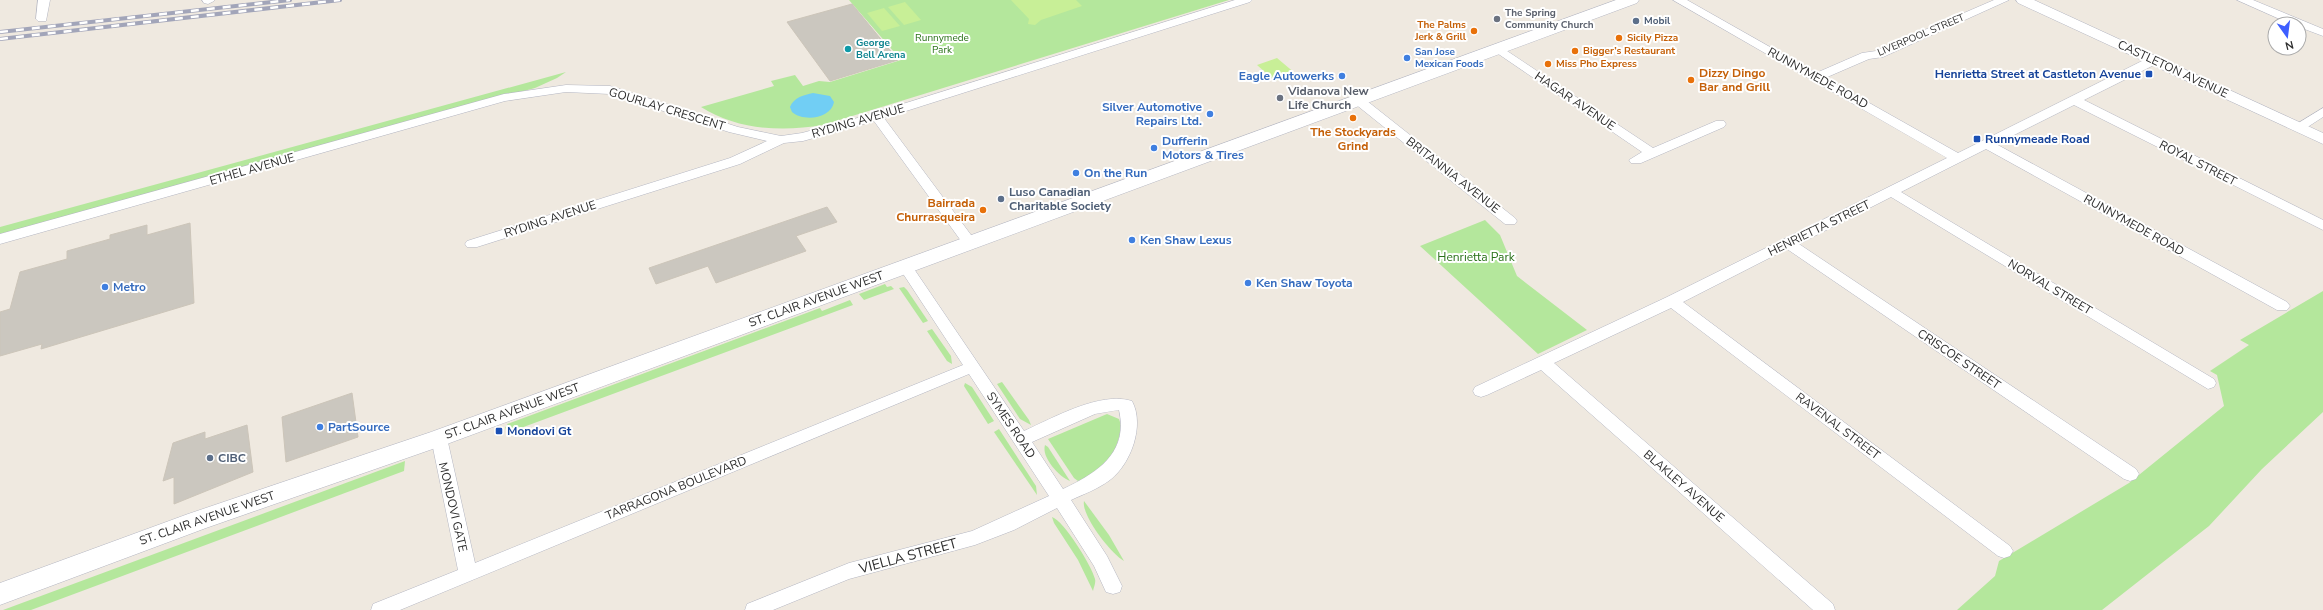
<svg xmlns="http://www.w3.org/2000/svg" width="2323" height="610" font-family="'Nunito Sans',sans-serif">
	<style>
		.green { fill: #b4e79c }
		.pitch { fill: #c8ef97 }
		.water { fill: #71cef4 }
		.building { fill: #cbc7bf; stroke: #ccc5b9 }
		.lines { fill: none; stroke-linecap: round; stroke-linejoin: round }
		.minor-casing { stroke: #b4b6c2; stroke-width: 1 }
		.tertiary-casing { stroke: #b4b6c2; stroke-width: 1 }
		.secondary-casing { stroke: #b4b6c2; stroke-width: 1 }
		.minor { fill: #fff; fill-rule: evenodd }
		.tertiary { fill: #fff; fill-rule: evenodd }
		.secondary { fill: #fff; fill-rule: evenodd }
		.rail-casing { stroke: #a2a5b9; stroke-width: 4 }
		.rail { stroke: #fff; stroke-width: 2.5; stroke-dasharray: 8; stroke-linecap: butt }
		.worship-dot { fill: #6b7280; stroke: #fff; stroke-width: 1.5 }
		.service-dot { fill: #5c6f8a; stroke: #fff; stroke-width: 1.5 }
		.food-dot { fill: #e8710a; stroke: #fff; stroke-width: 1.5 }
		.culture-dot { fill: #0f9aa8; stroke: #fff; stroke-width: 1.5 }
		.shop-dot { fill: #3f7fe0; stroke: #fff; stroke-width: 1.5 }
		.transit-dot { fill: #1a4fb4; stroke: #fff; stroke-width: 1.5 }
		.labels { text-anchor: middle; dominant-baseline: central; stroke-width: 4; stroke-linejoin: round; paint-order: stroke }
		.far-worship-label { font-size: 10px; font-weight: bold; fill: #5b616d; stroke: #fff; text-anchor: start }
		.far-service-label { font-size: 10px; font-weight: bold; fill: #4e5e75; stroke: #fff; text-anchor: start }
		.far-food-label { font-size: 10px; font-weight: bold; fill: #c56008; stroke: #fff; text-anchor: start }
		.far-street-label { font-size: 10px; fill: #2e2e2e; stroke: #fff }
		.far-park-label { font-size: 10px; fill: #297118; stroke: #fff }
		.far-culture-label { font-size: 10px; font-weight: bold; fill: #0d838f; stroke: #fff; text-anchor: start }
		.far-shop-label { font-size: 10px; font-weight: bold; fill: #366cbe; stroke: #fff; text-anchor: start }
		.street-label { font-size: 12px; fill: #2e2e2e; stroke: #fff }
		.food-label { font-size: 12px; font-weight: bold; fill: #c56008; stroke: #fff; text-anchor: start }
		.transit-label { font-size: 12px; font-weight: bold; fill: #164399; stroke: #fff; text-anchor: start }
		.shop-label { font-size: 12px; font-weight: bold; fill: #366cbe; stroke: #fff; text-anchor: start }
		.worship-label { font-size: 12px; font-weight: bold; fill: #5b616d; stroke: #fff; text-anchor: start }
		.service-label { font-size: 12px; font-weight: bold; fill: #4e5e75; stroke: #fff; text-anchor: start }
		.park-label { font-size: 12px; fill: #297118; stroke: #fff }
		.near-street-label { font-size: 14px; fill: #2e2e2e; stroke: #fff }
	</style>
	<rect width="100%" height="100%" fill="#efe9e0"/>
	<g class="green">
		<path d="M849,0H1229L823,125C782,132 737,130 701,107L774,86L771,81L795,75L803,86L819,81L830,82L901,60Z"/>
		<polygon points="566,72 557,78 535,88 0,234 0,227"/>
		<polygon points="1485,220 1500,235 1517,276 1587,330 1538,354 1420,246"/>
		<polygon points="885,284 887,287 891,286 894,289 864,300 859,294"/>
		<polygon points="904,287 907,290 928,321 923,323 899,288"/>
		<polygon points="2323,291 2323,412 2262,469 2209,526 2102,610 1957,610 1995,576 1999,561 2129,483 2224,406 2217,375 2210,371 2249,345 2240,340"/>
		<polygon points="850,300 853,305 507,433 505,427 508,426 507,424 820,308 822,311"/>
		<polygon points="932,329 951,356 952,364 947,361 927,331"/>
		<polygon points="1002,382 1029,420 1031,425 1020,419 997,384"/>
		<polygon points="965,383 972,387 994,421 988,424 964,386"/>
		<path d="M1107,414L1119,419C1124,430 1115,452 1108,461C1100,471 1089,476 1078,481L1074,478L1048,439Z"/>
		<polygon points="999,429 1036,486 1037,495 994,432"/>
		<path d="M1045,445L1048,447L1070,481C1059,477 1041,457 1045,445Z"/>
		<polygon points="405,461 404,471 31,610 3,610"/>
		<path d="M1084,501L1109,535L1124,561C1111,554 1081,515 1084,501Z"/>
		<path d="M1052,517C1064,521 1092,566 1095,579C1096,582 1094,587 1093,591L1078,560L1054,523Z"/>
	</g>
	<g class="pitch">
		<polygon points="1011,0 1076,0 1082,6 1041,20 1035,25 1028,24 1029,19"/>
		<polygon points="905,2 921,20 904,25 888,7"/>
		<polygon points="884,8 900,26 882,31 867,13"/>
		<polygon points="1277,58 1296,74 1275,81 1257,65"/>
	</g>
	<path class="water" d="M813,93L830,96L834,102C831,119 803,122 792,112L790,107C794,97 804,95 813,93Z"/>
	<g class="building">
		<polygon points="852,4 898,60 830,81 787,22"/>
		<polygon points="827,207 837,222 796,236 806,251 744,273 716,283 708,266 656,284 649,268"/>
		<polygon points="190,223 194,303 41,349 42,344 0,356 0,312 10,309 20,272 67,259 67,251 110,239 110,235 147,225 147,235"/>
		<polygon points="352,393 358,437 286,462 282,417"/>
		<polygon points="247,425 253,472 174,504 174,477 163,481 173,443 205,432 205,439"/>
	</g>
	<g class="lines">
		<defs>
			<g id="minor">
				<polygon points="38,0 50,0 46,21 38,21 36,19"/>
				<polygon points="202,0 214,0 214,1 208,4 204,3"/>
				<polygon points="1235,0 1252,0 1250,2 884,118 974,239 976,242 969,247 964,245 874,121 803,141 784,143 740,164 477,247 467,247 465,244 467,241 730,158 767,141 729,132 610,94 566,92 505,101 0,244 0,234 504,94 566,85 610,86 738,127 781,136 802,133 861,117"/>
				<polygon points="1673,0 1687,0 1816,73 1862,53 1876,51 1994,0 2009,0 1883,57 1869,59 1825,78 1958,153 2150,57 2158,57 2160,60 2158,63 2084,100 2323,220 2323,230 2074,105 1996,144 2287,302 2290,306 2287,310 2277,310 1986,149 1901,192 2214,379 2216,383 2214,387 2208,389 1891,197 1799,244 2136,469 2139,474 2136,479 2130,481 2124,479 1787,249 1683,302 2010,546 2013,551 2010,556 2004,558 1998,556 1671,308 1554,363 1833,604 1835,610 1813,610 1541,370 1487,395 1481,397 1475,395 1473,391 1475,387 1667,297 1947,158"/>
				<polygon points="2237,0 2253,0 2323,29 2323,36 2299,27 2299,24 2291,24"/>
				<polygon points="1498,45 1653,148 1716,121 1724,121 1726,124 1724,127 1641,163 1631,163 1629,160 1642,152 1494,51 1492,49 1494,47"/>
				<polygon points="1358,96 1362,97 1515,218 1517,221 1515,224 1505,224 1354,103 1352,100 1354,97"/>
				<polygon points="2323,108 2323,117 2303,130 2293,130 2292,127"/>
				<path d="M905,261L910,263L1024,431C1053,418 1100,391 1132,401C1145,425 1131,464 1110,480C1098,489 1084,494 1071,500L1107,556L1122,586L1120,592L1113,594L1106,592L1094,566L1057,508L1014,530L975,545L849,579L773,610H745L747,604L849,563L972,531L1049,496L969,374L400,610H371L373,604L458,570L431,438L433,434L439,432L445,434L447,438L475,563L963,365L898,266L900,263ZM1119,410C1129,453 1097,473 1063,489L1032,442L1095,414Z"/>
			</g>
			<polygon id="tertiary" points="2016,0 2034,0 2323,133 2323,144 2018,3"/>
			<polygon id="secondary" points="1616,0 1639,0 1637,3 447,444 206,528 0,605 0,583 188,514 431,432"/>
		</defs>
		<use href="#minor" class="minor-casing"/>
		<use href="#tertiary" class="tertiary-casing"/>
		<use href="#secondary" class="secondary-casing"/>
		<use href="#minor" class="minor"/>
		<use href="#tertiary" class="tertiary"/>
		<use href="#secondary" class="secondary"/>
		<defs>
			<g id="rail">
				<polyline points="0,32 290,0"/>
				<polyline points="0,39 340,0"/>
			</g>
		</defs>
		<use href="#rail" class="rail-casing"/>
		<use href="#rail" class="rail"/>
	</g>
	<g class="worship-dot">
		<circle cx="1497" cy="19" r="4"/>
		<circle cx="1280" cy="98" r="4"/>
	</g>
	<g class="service-dot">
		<circle cx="1636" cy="21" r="4"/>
		<circle cx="1001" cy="199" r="4"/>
		<circle cx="210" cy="458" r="4"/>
	</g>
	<g class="food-dot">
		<circle cx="1474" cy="31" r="4"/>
		<circle cx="1619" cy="38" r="4"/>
		<circle cx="1575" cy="51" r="4"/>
		<circle cx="1548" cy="64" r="4"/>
		<circle cx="1691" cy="80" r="4"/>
		<circle cx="1353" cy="118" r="4"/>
		<circle cx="983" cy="210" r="4"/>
	</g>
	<circle class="culture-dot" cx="848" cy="49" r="4"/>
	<g class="shop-dot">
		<circle cx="1407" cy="58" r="4"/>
		<circle cx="1342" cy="76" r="4"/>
		<circle cx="1210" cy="114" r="4"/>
		<circle cx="1154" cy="148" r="4"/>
		<circle cx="1076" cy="173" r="4"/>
		<circle cx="1132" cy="240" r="4"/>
		<circle cx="1248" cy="283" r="4"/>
		<circle cx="105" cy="287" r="4"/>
		<circle cx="320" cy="427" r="4"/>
	</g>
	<g class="transit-dot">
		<rect x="2145" y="70" width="8" height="8" rx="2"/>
		<rect x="1973" y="135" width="8" height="8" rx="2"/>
		<rect x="495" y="427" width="8" height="8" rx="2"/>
	</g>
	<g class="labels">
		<g class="far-worship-label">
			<text x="1505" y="13">The Spring<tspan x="1505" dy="12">Community Church</tspan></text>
		</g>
		<g class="far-service-label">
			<text x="1644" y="21">Mobil</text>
		</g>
		<g class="far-food-label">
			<text x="1466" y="25" text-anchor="end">The Palms<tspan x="1466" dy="12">Jerk &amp; Grill</tspan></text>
			<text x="1627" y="38">Sicily Pizza</text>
			<text x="1583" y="51">Bigger’s Restaurant</text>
			<text x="1556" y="64">Miss Pho Express</text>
		</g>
		<g class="far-street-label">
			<text transform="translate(1921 35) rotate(-23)">LIVERPOOL STREET</text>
		</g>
		<g class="far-park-label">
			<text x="942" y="38">Runnymede<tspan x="942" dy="12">Park</tspan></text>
		</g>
		<g class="far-culture-label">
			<text x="856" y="43">George<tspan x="856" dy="12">Bell Arena</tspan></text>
		</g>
		<g class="far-shop-label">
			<text x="1415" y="52">San Jose<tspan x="1415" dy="12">Mexican Foods</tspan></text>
		</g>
		<g class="street-label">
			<text transform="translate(2173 69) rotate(25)">CASTLETON AVENUE</text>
			<text transform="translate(1818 78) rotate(29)">RUNNYMEDE ROAD</text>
			<text transform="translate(1575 101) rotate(34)">HAGAR AVENUE</text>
			<text transform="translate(667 109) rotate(17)">GOURLAY CRESCENT</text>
			<text transform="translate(858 121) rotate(-16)">RYDING AVENUE</text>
			<text transform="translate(2198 163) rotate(27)">ROYAL STREET</text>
			<text transform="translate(252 169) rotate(-16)">ETHEL AVENUE</text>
			<text transform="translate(1453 175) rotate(38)">BRITANNIA AVENUE</text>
			<text transform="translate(550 219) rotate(-18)">RYDING AVENUE</text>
			<text transform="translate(2134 225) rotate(29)">RUNNYMEDE ROAD</text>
			<text transform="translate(1819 228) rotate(-26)">HENRIETTA STREET</text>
			<text transform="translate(2050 287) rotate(31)">NORVAL STREET</text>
			<text transform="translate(816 299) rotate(-20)">ST. CLAIR AVENUE WEST</text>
			<text transform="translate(1959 359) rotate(34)">CRISCOE STREET</text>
			<text transform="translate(512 411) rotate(-20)">ST. CLAIR AVENUE WEST</text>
			<text transform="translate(1011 425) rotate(56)">SYMES ROAD</text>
			<text transform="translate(1838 426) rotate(37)">RAVENAL STREET</text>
			<text transform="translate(1684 486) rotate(41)">BLAKLEY AVENUE</text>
			<text transform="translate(676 488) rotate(-22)">TARRAGONA BOULEVARD</text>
			<text transform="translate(453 507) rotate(77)">MONDOVI GATE</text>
			<text transform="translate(207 518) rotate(-19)">ST. CLAIR AVENUE WEST</text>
		</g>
		<g class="food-label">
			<text x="1699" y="73">Dizzy Dingo<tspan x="1699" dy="14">Bar and Grill</tspan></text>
			<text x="1353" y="132" text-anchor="middle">The Stockyards<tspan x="1353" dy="14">Grind</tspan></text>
			<text x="975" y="203" text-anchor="end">Bairrada<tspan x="975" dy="14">Churrasqueira</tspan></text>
		</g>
		<g class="transit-label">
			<text x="2141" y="74" text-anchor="end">Henrietta Street at Castleton Avenue</text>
			<text x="1985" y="139">Runnymeade Road</text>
			<text x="507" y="431">Mondovi Gt</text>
		</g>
		<g class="shop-label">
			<text x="1334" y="76" text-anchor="end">Eagle Autowerks</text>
			<text x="1202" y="107" text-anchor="end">Silver Automotive<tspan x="1202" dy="14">Repairs Ltd.</tspan></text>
			<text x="1162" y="141">Dufferin<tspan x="1162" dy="14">Motors &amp; Tires</tspan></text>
			<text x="1084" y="173">On the Run</text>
			<text x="1140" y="240">Ken Shaw Lexus</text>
			<text x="1256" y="283">Ken Shaw Toyota</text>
			<text x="113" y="287">Metro</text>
			<text x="328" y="427">PartSource</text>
		</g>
		<g class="worship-label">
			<text x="1288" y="91">Vidanova New<tspan x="1288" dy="14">Life Church</tspan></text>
		</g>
		<g class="service-label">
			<text x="1009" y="192">Luso Canadian<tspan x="1009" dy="14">Charitable Society</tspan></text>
			<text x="218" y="458">CIBC</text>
		</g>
		<g class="park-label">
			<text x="1476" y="257">Henrietta Park</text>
		</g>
		<g class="near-street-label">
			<text transform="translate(908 556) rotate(-15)">VIELLA STREET</text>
		</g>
	</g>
	<g transform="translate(2287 36) rotate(166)"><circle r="19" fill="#ffffff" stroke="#ababab"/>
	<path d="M0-3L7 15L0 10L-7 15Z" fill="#3e5eff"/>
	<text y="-6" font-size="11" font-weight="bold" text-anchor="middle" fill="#2e2e2e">N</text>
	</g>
</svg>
